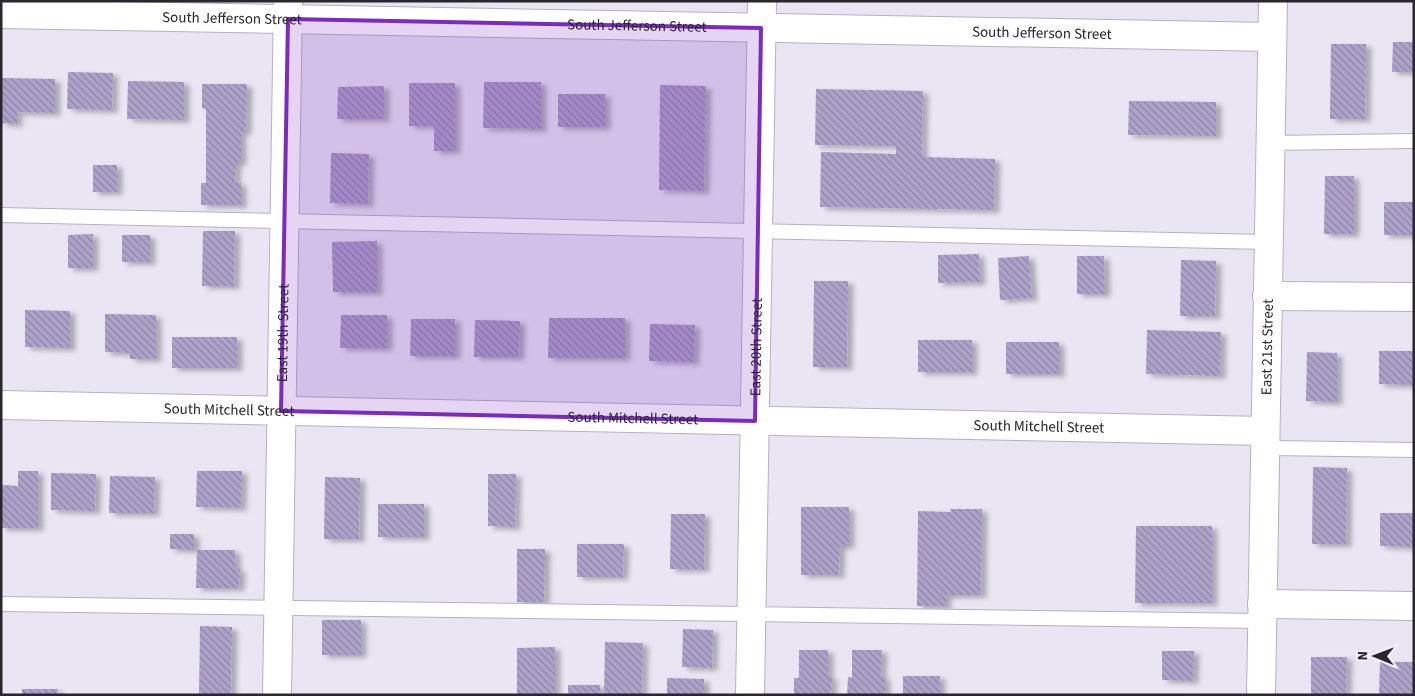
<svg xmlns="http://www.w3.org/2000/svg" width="1415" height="696" font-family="'Source Sans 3',sans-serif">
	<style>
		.building { fill: url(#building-back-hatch); filter: url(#shadow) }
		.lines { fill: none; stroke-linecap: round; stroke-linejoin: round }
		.lane-casing { stroke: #b5b1bf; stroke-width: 16 }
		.street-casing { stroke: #b5b1bf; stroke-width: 30 }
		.secondary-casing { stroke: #b5b1bf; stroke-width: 30 }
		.lane { stroke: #fff; stroke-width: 14 }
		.street { stroke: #fff; stroke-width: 28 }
		.secondary { stroke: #fff; stroke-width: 28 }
		.marked { fill: #7b2cbf; fill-opacity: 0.2; stroke: #7b2cbf; stroke-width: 4; stroke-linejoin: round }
		.labels { text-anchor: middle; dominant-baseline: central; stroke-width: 4.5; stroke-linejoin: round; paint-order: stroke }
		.street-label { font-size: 15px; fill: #29272d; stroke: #f6f3fe }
	</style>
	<defs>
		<pattern id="building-back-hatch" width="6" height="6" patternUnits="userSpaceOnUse" patternTransform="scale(1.25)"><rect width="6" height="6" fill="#ada2ca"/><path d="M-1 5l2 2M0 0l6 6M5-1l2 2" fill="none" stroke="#8d84a4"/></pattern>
		<filter id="shadow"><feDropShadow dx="5.5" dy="3" stdDeviation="2.5" flood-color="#0004"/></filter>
	</defs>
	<rect width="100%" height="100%" fill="#e9e5f3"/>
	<g class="building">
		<polygon points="1393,42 1414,42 1414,72 1392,72"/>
		<polygon points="1331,44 1366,44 1365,119 1330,119"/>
		<polygon points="68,72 113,73 112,110 67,109"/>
		<polygon points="2,78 55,79 55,113 17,112 17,124 1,123"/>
		<polygon points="128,81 184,82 184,120 127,119"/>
		<polygon points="484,82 541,82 541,129 483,128"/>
		<polygon points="409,83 455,83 455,151 434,151 434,126 409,126"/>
		<polygon points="202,84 247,84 246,132 241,132 241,163 236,163 235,183 241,183 241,205 201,205 201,183 206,183 206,109 202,108"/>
		<polygon points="660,85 706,86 704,191 659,190"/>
		<polygon points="384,86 384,119 337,119 338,87"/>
		<polygon points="816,89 923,91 922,157 995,159 994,210 820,207 821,152 896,154 896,146 815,145"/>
		<rect x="558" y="94" width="47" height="33"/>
		<polygon points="1129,101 1216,102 1216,136 1128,135"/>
		<polygon points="331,153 369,154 368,204 330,203"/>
		<rect x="93" y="165" width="24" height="27"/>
		<polygon points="1325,176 1354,176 1354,234 1324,234"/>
		<rect x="1384" y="202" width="30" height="33"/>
		<polygon points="203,231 235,231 234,286 202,286"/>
		<polygon points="93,234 93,268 68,268 68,235"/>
		<rect x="122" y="235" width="28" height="27"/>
		<polygon points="377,241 377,292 333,292 332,242"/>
		<polygon points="979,254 980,282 938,283 938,255"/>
		<polygon points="1029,256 1032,298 1000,300 998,258"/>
		<polygon points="1077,256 1104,256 1105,294 1077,294"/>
		<polygon points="1181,260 1216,261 1215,316 1180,316"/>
		<polygon points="814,281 848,281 847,367 813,367"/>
		<polygon points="25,310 70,311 70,348 25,347"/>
		<polygon points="105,314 156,315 156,359 130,359 130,353 105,352"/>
		<polygon points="341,315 387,315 387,348 340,348"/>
		<polygon points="549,318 625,318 625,358 548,358"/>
		<polygon points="411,319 455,319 455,356 410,356"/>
		<polygon points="475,320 520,321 519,357 474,357"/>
		<polygon points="650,324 695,325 694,362 649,361"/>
		<polygon points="1147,330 1221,332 1220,376 1146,374"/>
		<rect x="172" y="337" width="65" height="31"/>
		<rect x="918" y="340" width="54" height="32"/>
		<rect x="1006" y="342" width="53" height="32"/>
		<polygon points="1379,351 1414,351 1414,385 1379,384"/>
		<polygon points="1307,352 1337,353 1337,402 1306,401"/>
		<polygon points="1313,467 1347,468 1346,544 1312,544"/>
		<polygon points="18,471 38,471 38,528 1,528 1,485 18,486"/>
		<polygon points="197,471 242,471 241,508 196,507"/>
		<polygon points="51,473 96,474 95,511 51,510"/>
		<polygon points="488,474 516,474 515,527 488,526"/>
		<polygon points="110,476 155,477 154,513 109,513"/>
		<polygon points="325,477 360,478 359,539 324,539"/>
		<rect x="378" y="504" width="46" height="33"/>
		<polygon points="801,507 849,507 849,546 840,546 839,575 801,575"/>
		<polygon points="950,509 982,509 981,595 946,595 946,606 917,606 918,511 951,512"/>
		<polygon points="1380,513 1414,513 1414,547 1380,546"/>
		<polygon points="671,514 705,514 704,569 670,569"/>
		<polygon points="1136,526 1212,526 1212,603 1135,603"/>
		<polygon points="170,534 194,534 194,550 170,549"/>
		<polygon points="577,544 624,544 623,577 577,577"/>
		<polygon points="517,549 545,549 544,602 517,602"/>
		<polygon points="197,550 235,550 236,569 240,569 239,588 196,588"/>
		<rect x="322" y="620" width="39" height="35"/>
		<polygon points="200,626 232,627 231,695 199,695"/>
		<polygon points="683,629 713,630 712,668 682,667"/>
		<polygon points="605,642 643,643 642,695 604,695"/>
		<polygon points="555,647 555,695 517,695 517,648"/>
		<polygon points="799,650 828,650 828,677 832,677 831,695 794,695 794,678 799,678"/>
		<polygon points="852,650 882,650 881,677 885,677 885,695 847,695 848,677 852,678"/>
		<polygon points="1162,651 1194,651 1193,681 1162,680"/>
		<polygon points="1311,657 1347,657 1346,695 1311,695"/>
		<polygon points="1380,662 1414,662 1414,695 1379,695"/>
		<rect x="903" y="676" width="37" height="19"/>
		<polygon points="667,678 704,679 704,695 667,695"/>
		<rect x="568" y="685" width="32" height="10"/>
		<polygon points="22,689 58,689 57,695 22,695"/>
	</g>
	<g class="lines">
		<defs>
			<g id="lane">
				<polyline points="1270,143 1414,141"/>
				<polyline points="1,215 1268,242"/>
				<polyline points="1265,448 1414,450"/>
				<polyline points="1,604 1262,621"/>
			</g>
			<g id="street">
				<path id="s1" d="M1,14L1272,37"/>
				<polyline points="1267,296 1414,297"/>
				<path id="s2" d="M1,405L1265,431"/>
				<polyline points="1262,604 1414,606"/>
				<path id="s3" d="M277,695L288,1"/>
				<path id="s4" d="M750,695L762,1"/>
			</g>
			<g id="secondary">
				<path id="s5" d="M1261,695L1273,1"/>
			</g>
		</defs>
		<use href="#lane" class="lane-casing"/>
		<use href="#street" class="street-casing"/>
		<use href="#secondary" class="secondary-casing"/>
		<use href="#lane" class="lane"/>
		<use href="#street" class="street"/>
		<use href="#secondary" class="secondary"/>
	</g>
	<path class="marked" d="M288,19L761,28L755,421L281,411Z"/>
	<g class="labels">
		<g class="street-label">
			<text stroke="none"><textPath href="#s1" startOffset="231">South Jefferson Street</textPath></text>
			<text stroke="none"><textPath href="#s1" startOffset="636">South Jefferson Street</textPath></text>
			<text stroke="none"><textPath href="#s1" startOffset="1041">South Jefferson Street</textPath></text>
			<text stroke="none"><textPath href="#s3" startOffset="362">East 19th Street</textPath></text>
			<text stroke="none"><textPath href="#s4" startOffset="348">East 20th Street</textPath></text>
			<text stroke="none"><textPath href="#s5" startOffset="348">East 21st Street</textPath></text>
			<text stroke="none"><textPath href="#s2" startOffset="228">South Mitchell Street</textPath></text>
			<text stroke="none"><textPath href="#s2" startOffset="632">South Mitchell Street</textPath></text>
			<text stroke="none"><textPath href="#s2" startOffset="1038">South Mitchell Street</textPath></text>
		</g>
	</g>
	<rect width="1415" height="696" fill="none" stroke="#29272d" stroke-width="5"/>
	<g transform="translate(1375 656) rotate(271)" stroke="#f6f3fe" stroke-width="4" paint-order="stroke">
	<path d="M0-4L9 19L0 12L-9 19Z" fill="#29272d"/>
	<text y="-8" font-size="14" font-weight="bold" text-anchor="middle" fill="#29272d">N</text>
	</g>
</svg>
